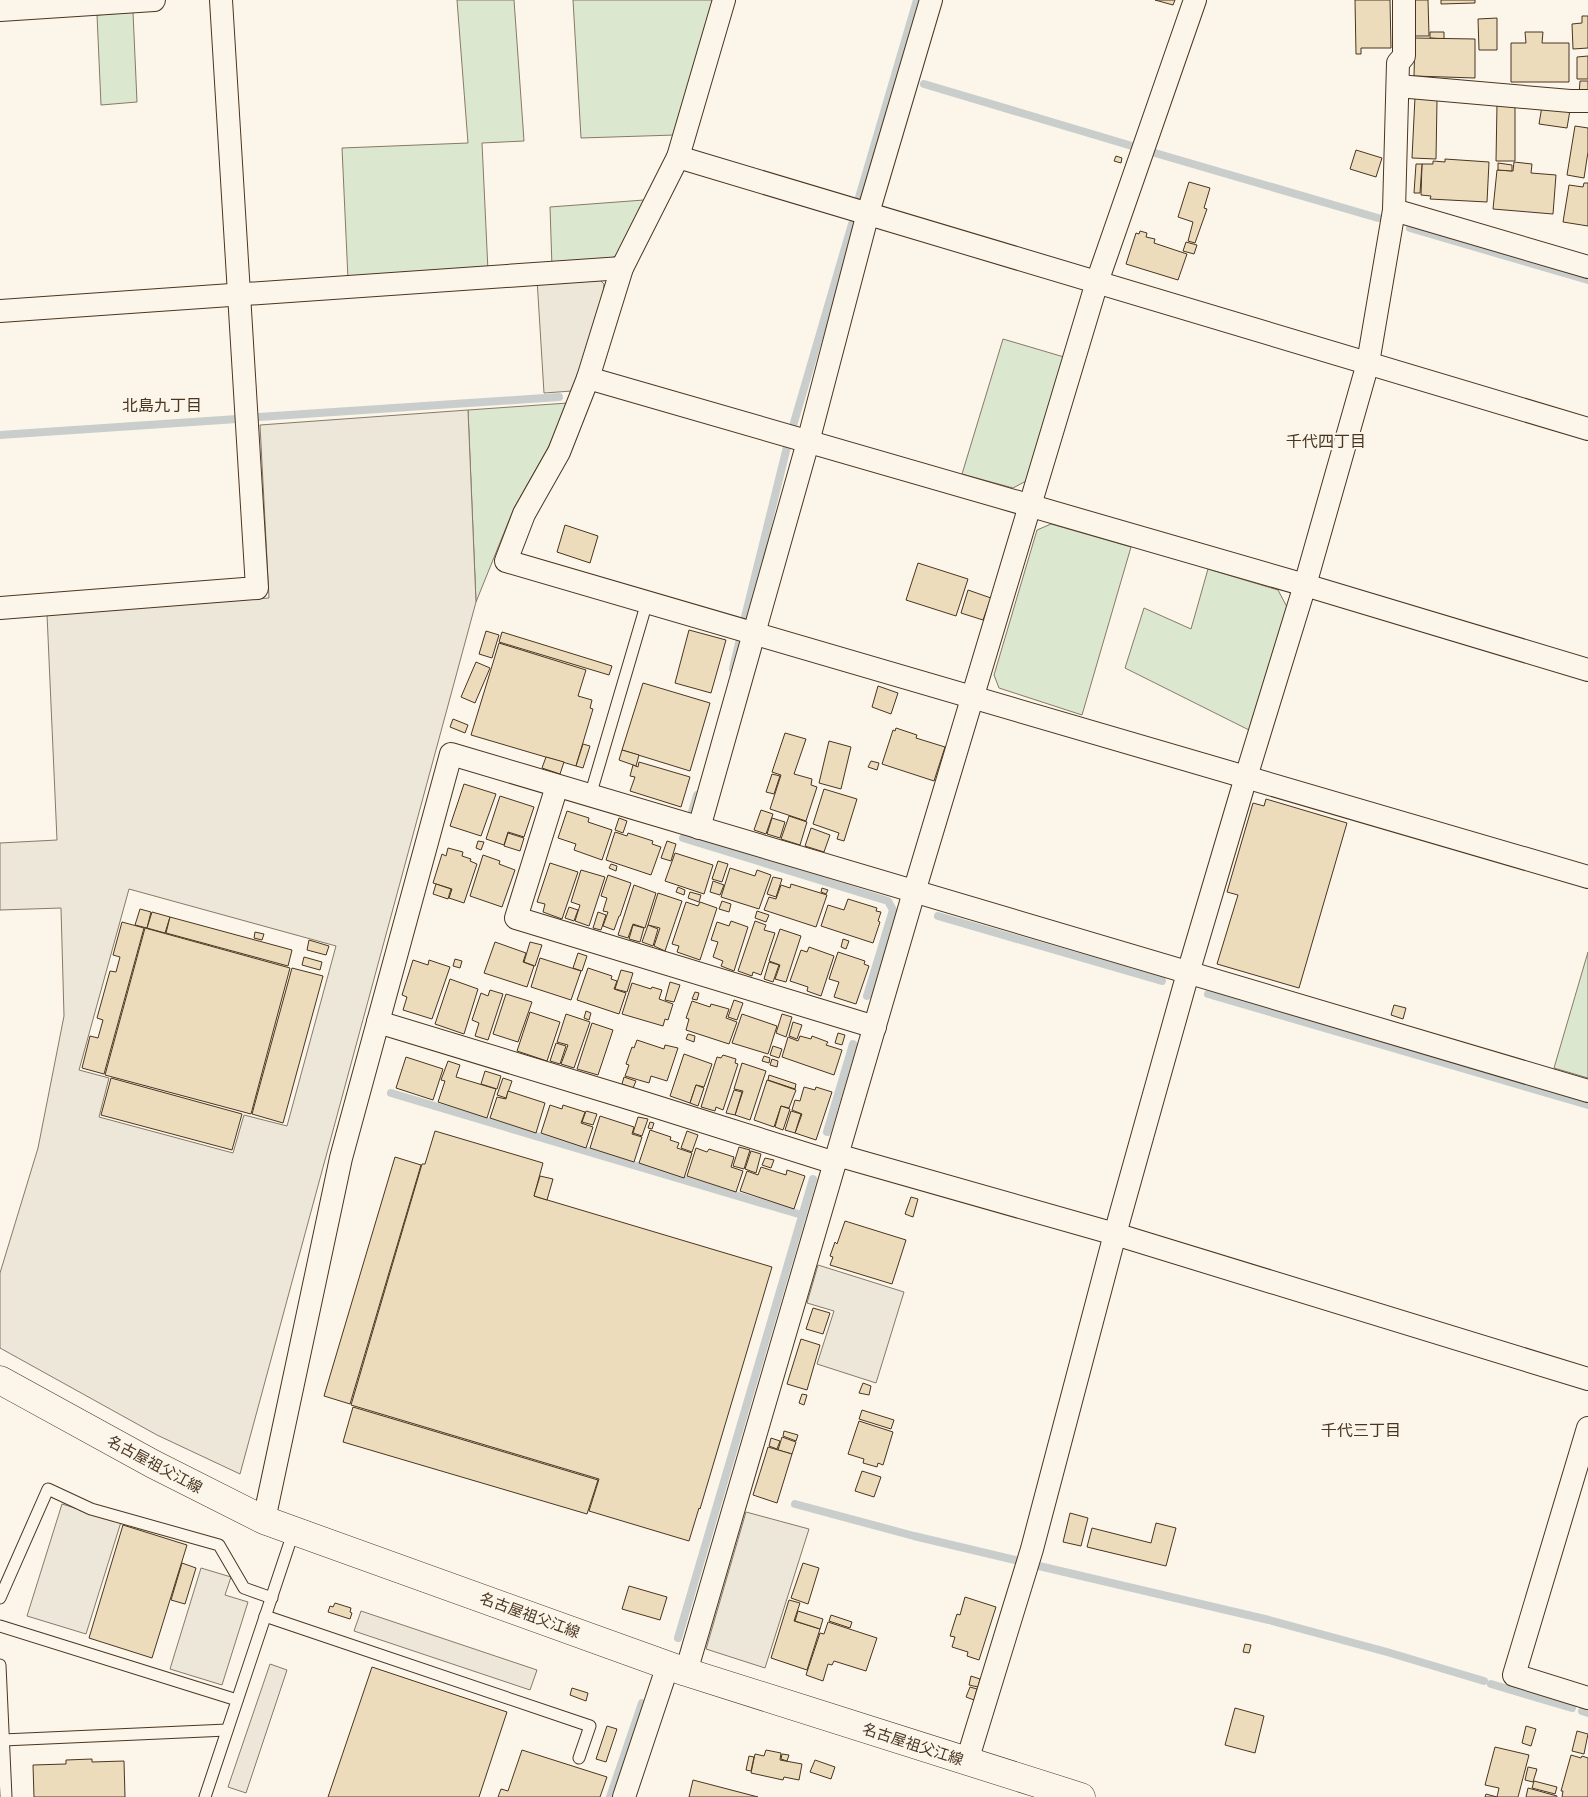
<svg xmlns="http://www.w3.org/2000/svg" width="1588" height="1797" font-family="'PT Sans Narrow','Noto Sans JP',sans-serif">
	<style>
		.green { fill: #dce7d0; stroke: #887966 }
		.parking { fill: #ede7d9; stroke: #887966; fill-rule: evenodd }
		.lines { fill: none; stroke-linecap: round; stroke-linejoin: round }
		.stream { stroke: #c9cecd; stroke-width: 8 }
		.building { fill: #ecdcbc; stroke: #4a3520 }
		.lane-casing { stroke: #4a3520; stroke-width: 13 }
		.street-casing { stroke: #4a3520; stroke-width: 24 }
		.primary-casing { stroke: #4a3520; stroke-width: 29 }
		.lane { stroke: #fbf6e9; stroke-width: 11 }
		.street { stroke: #fbf6e9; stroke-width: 22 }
		.primary { stroke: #fbf6e9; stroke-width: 28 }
		.labels { text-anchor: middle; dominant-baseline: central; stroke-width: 4; stroke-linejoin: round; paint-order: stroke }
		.street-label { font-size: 15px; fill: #4a3520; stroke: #fbf6e9 }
		.neighbourhood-label { font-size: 16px; fill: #4a3520; stroke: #fbf6e9 }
	</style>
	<rect width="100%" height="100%" fill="#fbf6e9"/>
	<g class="green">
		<polygon points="457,0 514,0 524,141 482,143 488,271 348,279 342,148 468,143"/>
		<polygon points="573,0 713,0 675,135 581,138"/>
		<polygon points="133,12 137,102 101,105 97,15"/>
		<polygon points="644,200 618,254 608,261 552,267 550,207"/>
		<polygon points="1003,339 1064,357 1028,480 1013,488 962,474"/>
		<polygon points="568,403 549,446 514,508 476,602 468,410"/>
		<polygon points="1051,524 1131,547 1082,715 999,688 994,675 1037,530"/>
		<polygon points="1208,569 1278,590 1287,607 1251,731 1125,668 1144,608 1191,629"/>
		<polygon points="1588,952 1588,1078 1554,1068"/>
	</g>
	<g class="parking">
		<polygon points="595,275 604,284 602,305 572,391 544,393 537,279"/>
		<path d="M468,410L476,602L240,1474L157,1435L0,1348V1273L38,1148L64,1016L61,908L0,910V843L57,840L47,614L269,598L260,425ZM129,889L336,946L287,1126L244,1115L233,1153L99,1117L109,1078L79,1070Z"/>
		<polygon points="818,1265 904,1292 876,1383 817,1364 834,1311 807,1303"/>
		<polygon points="62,1504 121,1522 86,1634 27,1616"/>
		<polygon points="746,1512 809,1529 765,1668 706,1649"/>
		<polygon points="201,1568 231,1577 225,1595 248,1602 222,1685 170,1669"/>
		<polygon points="361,1611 537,1670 530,1690 354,1631"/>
		<polygon points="270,1664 287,1670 246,1793 228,1787"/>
	</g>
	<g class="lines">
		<g class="stream">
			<polyline points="924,84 1132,146"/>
			<polyline points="1155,153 1378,218"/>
			<polyline points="858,201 917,0"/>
			<polyline points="1410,228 1588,280"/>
			<polyline points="259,417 559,397"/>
			<polyline points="793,426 852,224"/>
			<polyline points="0,435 237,419"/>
			<polyline points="745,617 787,447"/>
			<polyline points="733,669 739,643"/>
			<polyline points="692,812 697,795"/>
			<polyline points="683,838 888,901 893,910 867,996"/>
			<polyline points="938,916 1162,981"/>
			<polyline points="1208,994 1588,1105"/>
			<polyline points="391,1093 802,1215"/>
			<polyline points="827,1132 853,1044"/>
			<polyline points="795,1504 914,1536 1015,1560"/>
			<polyline points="1039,1566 1269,1620 1387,1652 1484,1681"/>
			<polyline points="678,1638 813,1179"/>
			<polyline points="1491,1684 1572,1708"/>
			<polyline points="1582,1711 1588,1713"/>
			<polyline points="610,1797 642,1703"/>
		</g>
	</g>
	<g class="building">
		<polygon points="1155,0 1175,0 1173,5"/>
		<polygon points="1355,0 1390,0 1391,48 1361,48 1361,54 1356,54"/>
		<polygon points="1411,0 1428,0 1429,36 1411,36"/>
		<polygon points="1441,0 1475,0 1475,3 1441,4"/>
		<polygon points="1582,16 1588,16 1588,48 1573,49 1572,24 1582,23"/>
		<polygon points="1497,18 1497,50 1479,50 1478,19"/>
		<polygon points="1430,32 1444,32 1444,39 1430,38"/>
		<polygon points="1525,32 1543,32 1542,43 1569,43 1569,82 1511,82 1511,43 1526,43"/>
		<polygon points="1415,38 1475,39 1475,78 1414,76"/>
		<polygon points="1588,56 1588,79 1577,79 1577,57"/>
		<polygon points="1580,81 1588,81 1588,95 1579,95"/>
		<polygon points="1415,97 1437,100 1436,159 1412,158"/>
		<polygon points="1497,104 1515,104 1515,161 1496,161"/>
		<polygon points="1542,106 1570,110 1567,128 1539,124"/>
		<polygon points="1575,126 1588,128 1588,152 1584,178 1567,175"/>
		<polygon points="1356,150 1382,158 1376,177 1350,169"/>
		<polygon points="1116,156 1122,158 1121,163 1114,161"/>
		<polygon points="1445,159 1489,162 1487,202 1430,199 1431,196 1421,195 1422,164 1433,164 1433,161 1445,162"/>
		<polygon points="1514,162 1532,164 1531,173 1556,175 1553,214 1493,209 1497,170 1513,171"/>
		<polygon points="1498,163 1512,165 1512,171 1498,170"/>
		<polygon points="1416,164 1422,164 1420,193 1414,193"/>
		<polygon points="1189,182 1210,188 1204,208 1207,209 1195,243 1188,241 1193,222 1178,217"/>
		<polygon points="1584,183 1588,183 1588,226 1563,222 1569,185 1583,187"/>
		<polygon points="1140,231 1147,233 1146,237 1155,239 1154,243 1187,254 1178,280 1126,264 1136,233 1139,234"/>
		<polygon points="1186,242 1197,245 1194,254 1183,251"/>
		<polygon points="565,525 598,536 590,563 557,552"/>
		<polygon points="918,563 968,579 956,616 906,600"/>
		<polygon points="968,590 991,598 983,620 961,613"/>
		<polygon points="689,630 726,640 711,693 675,683"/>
		<polygon points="486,631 499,635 492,658 479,654"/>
		<polygon points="502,632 612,666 609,675 499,642"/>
		<polygon points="499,643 586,670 578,696 592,700 590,708 593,709 576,766 471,735"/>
		<polygon points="476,662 490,668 475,703 461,697"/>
		<polygon points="643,683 710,703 690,771 622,750"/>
		<polygon points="878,686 898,693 891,714 872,707"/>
		<polygon points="453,719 468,725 465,733 450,727"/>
		<polygon points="896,728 917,735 916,738 945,747 934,781 882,764 893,730 895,731"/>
		<polygon points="785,733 806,739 794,774 812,779 811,785 817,787 806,821 770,809 781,775 772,772"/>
		<polygon points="829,741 851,747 841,789 819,783"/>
		<polygon points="583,744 590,746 583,768 576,766"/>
		<polygon points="622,750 639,755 636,766 619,760"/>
		<polygon points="546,757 564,762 560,774 542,768"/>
		<polygon points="871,761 879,763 877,770 868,767"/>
		<polygon points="639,762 690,777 681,807 630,791 635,777 630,776 633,765 638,767"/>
		<polygon points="772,774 780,776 774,794 766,792"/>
		<polygon points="464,784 496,794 481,836 450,826"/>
		<polygon points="824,789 857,799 844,841 837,839 839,833 813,824"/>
		<polygon points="500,796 534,807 524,837 508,832 504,845 486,839"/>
		<polygon points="1266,799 1347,823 1299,988 1217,964 1238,895 1227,892 1253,803 1264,806"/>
		<polygon points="761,810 773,814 766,834 754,830"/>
		<polygon points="567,811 589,818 588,822 612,830 602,860 574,850 576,844 558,838"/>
		<polygon points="789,816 807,822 800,845 781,839"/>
		<polygon points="619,818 627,821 623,833 615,830"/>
		<polygon points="772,818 785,822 780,838 767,834"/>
		<polygon points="811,828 830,835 824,852 805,846"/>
		<polygon points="615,832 627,836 628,833 653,841 652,844 661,847 651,875 606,860"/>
		<polygon points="508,833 524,838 520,851 504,846"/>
		<polygon points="478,841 484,842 481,850 476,848"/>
		<polygon points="667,841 676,844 671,861 661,858"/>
		<polygon points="448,848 463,852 462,856 471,859 470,861 477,864 464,903 449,898 452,889 433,883 442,854 446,856"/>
		<polygon points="675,853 713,865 704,894 665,881"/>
		<polygon points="483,855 500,861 499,864 515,870 502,907 470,896"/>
		<polygon points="718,861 728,864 722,882 712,879"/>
		<polygon points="550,863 578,872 562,919 543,912 545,904 537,902"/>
		<polygon points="611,864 617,866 616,871 609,868"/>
		<polygon points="730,868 755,876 757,870 771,875 759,909 721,897"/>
		<polygon points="581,870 605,877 589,926 575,921 580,905 571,902"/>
		<polygon points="608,875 631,883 620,916 619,916 614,930 603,926 608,912 603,911 607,898 601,896"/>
		<polygon points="773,877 782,879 776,897 767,894"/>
		<polygon points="713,881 724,885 720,895 710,892"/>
		<polygon points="436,884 451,889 448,899 433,894"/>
		<polygon points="791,884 827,895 816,927 764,910 769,897 776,899 781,885 790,888"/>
		<polygon points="634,885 656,893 645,928 633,924 628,938 618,935"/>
		<polygon points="678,887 685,890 684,895 676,892"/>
		<polygon points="822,888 828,890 826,894 821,892"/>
		<polygon points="690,892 701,895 699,902 688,898"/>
		<polygon points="658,893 682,901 665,951 654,946 660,928 648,925"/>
		<polygon points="848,899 877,908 876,911 881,912 878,921 880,922 873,943 821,926 828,905 844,910"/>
		<polygon points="722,901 731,904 729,912 719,909"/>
		<polygon points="686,902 698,906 700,902 717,908 700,960 677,952 679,946 672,944"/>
		<polygon points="569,907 578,910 574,921 565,918"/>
		<polygon points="140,909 151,912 147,928 135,925"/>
		<polygon points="757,911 769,915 766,922 755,918"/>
		<polygon points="152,912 170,917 165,933 147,928"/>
		<polygon points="598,912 606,915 601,930 593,928"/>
		<polygon points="170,917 292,950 288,966 166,933"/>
		<polygon points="731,921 748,927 734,971 721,966 723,961 713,957 718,942 711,940 717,922 729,926"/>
		<polygon points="755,921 766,925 764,930 775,933 761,975 753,972 752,976 738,971"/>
		<polygon points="122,922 144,928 104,1074 82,1068 90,1036 98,1038 103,1020 97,1018 110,971 116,972 120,957 113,955"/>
		<polygon points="633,925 644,928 640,942 629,939"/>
		<polygon points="648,925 658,929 653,946 642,942"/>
		<polygon points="145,928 290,968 251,1114 105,1075"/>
		<polygon points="780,929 801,936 786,982 775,979 780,965 769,961"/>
		<polygon points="255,932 264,934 262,940 254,938"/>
		<polygon points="843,939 849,941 846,949 841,947"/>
		<polygon points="309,940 329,946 326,955 307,950"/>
		<polygon points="495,942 526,953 523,962 534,966 527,987 484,973"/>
		<polygon points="530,942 542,945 535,966 524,962"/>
		<polygon points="809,947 834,956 821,996 807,991 808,987 790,981 801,950 807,952"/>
		<polygon points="838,952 865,961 864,964 869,966 856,1004 834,997 839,982 829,979"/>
		<polygon points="578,953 587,956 582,971 573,968"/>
		<polygon points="304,957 322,962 320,970 302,965"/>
		<polygon points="540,958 581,971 571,1000 531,987"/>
		<polygon points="455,959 462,961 460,968 453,966"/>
		<polygon points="413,960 428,965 429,960 450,967 432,1019 403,1010 407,997 402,995"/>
		<polygon points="769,962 779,965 773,982 764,979"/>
		<polygon points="292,968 323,976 283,1123 252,1114"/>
		<polygon points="588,968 612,976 611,979 617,981 614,989 626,993 619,1014 577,1000"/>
		<polygon points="621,970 633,973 627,992 615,989"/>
		<polygon points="450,979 478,989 464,1034 435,1024"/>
		<polygon points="670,982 680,985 674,1002 665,1000"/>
		<polygon points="632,983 651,989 652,987 662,990 659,999 673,1004 668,1020 665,1019 663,1026 622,1014"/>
		<polygon points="490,990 503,994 488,1040 475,1036 479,1023 472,1020 481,993 488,996"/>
		<polygon points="695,992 699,993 697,1000 692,999"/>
		<polygon points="506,994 532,1002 518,1042 493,1034"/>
		<polygon points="734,1000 743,1003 737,1020 728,1017"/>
		<polygon points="692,1001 710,1007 711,1004 729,1009 726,1018 737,1022 729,1044 686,1030 689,1019 686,1018"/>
		<polygon points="1394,1005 1406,1008 1403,1019 1391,1015"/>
		<polygon points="586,1011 591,1013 589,1020 584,1018"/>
		<polygon points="530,1012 560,1022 547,1061 517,1051"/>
		<polygon points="566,1014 590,1022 574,1068 561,1064 568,1045 557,1042"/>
		<polygon points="742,1014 777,1026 768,1054 732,1043"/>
		<polygon points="782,1014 792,1017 786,1037 776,1033"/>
		<polygon points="793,1022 802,1025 797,1039 789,1036"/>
		<polygon points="592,1023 613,1030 598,1075 577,1069"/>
		<polygon points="838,1033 845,1035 842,1045 835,1043"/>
		<polygon points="688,1034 695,1036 694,1042 686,1039"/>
		<polygon points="800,1036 811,1039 812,1036 828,1042 826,1045 842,1050 834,1075 782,1057 788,1037 798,1041"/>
		<polygon points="637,1040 664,1049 665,1045 678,1048 667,1081 651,1076 649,1083 625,1076 629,1065 626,1064 632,1047 634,1048"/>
		<polygon points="556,1043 566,1046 560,1064 550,1061"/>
		<polygon points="773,1046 782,1049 779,1058 770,1055"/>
		<polygon points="684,1054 712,1064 704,1087 696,1085 690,1103 670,1096"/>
		<polygon points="723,1055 736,1059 735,1063 738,1064 723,1110 716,1107 715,1111 701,1107 717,1057 721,1058"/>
		<polygon points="764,1056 770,1058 769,1063 762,1061"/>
		<polygon points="406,1057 443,1069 433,1100 396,1088"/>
		<polygon points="772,1059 778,1061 777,1067 770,1065"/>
		<polygon points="448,1061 460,1065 456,1077 496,1089 487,1118 438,1102 445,1081 441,1080"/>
		<polygon points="742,1063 766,1071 750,1120 735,1115 743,1091 734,1089"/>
		<polygon points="485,1071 501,1076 497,1089 481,1084"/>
		<polygon points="769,1075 796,1084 795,1089 768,1080"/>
		<polygon points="624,1077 636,1081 633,1088 622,1084"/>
		<polygon points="111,1078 242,1114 232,1150 101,1115"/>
		<polygon points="503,1078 512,1081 506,1098 497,1095"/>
		<polygon points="767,1080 796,1090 789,1108 781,1106 774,1127 754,1120"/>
		<polygon points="696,1085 704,1088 698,1106 690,1103"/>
		<polygon points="804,1087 815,1090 816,1087 832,1092 816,1140 795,1133 802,1114 792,1110 795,1100 800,1101"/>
		<polygon points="734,1090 742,1092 735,1115 726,1113"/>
		<polygon points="508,1091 545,1103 536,1133 490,1118 497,1097 506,1099"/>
		<polygon points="550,1105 562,1109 563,1105 585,1112 581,1123 593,1127 586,1148 541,1133"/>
		<polygon points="781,1106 790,1109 783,1130 775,1127"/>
		<polygon points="586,1111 597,1114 593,1125 582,1122"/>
		<polygon points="791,1111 801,1114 795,1133 785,1130"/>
		<polygon points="600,1116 634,1127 632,1134 642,1137 634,1162 590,1148"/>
		<polygon points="638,1117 648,1119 642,1136 633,1133"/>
		<polygon points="650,1122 654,1123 652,1129 648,1128"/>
		<polygon points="650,1130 671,1137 670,1140 679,1143 677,1148 692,1153 684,1178 639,1163"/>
		<polygon points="435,1131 543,1163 534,1196 772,1267 700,1509 699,1508 689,1541 589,1511 599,1479 351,1405 422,1164 425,1164"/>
		<polygon points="687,1131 698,1135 692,1152 681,1148"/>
		<polygon points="739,1147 750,1150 744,1169 733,1166"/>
		<polygon points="696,1148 707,1152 709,1149 734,1157 731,1167 743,1171 736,1192 687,1176"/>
		<polygon points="751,1151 761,1154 756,1173 745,1169"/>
		<polygon points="395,1157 421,1165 350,1404 324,1396"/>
		<polygon points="765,1158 774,1160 771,1168 762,1165"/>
		<polygon points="761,1167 786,1175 787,1170 805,1176 794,1209 740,1191 747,1171 758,1175"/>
		<polygon points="540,1176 553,1179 547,1200 534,1196"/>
		<polygon points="911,1197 918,1199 913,1217 905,1214"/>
		<polygon points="845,1221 906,1240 892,1284 830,1265 833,1257 830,1256 835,1242 837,1244"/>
		<polygon points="813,1308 830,1313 823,1334 806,1329"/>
		<polygon points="801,1339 820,1345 807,1390 787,1384"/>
		<polygon points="863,1383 871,1386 869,1395 859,1393"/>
		<polygon points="802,1394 807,1395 804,1405 799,1403"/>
		<polygon points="353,1407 598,1480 587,1514 343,1442"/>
		<polygon points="862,1410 894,1420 891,1429 859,1419"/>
		<polygon points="859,1421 893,1432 883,1465 878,1463 877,1467 863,1463 864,1459 848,1454"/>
		<polygon points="784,1431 798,1435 796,1441 783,1436"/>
		<polygon points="782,1437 796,1442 792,1454 778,1450"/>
		<polygon points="771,1438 780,1441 777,1449 769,1446"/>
		<polygon points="768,1447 792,1454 777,1503 753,1495"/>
		<polygon points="862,1471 881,1477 874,1497 855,1491"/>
		<polygon points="1070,1513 1088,1518 1081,1546 1063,1542"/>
		<polygon points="1156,1523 1176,1528 1166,1566 1087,1547 1092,1528 1151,1543"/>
		<polygon points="123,1525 187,1545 152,1658 89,1638"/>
		<polygon points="182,1563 196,1568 185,1604 171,1600"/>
		<polygon points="803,1563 819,1568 808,1604 791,1598"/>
		<polygon points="629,1586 667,1597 660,1620 622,1609"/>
		<polygon points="965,1597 996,1607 979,1660 967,1656 968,1652 952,1647 955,1637 950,1636 957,1614 960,1615"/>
		<polygon points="789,1600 800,1603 794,1621 820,1629 807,1670 771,1658"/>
		<polygon points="335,1603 351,1608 350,1612 352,1613 350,1619 328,1612 330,1606 333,1607"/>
		<polygon points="798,1611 823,1619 820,1629 795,1621"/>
		<polygon points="831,1615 852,1622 850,1628 829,1621"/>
		<polygon points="828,1622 877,1638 866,1671 834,1661 832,1665 828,1664 823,1681 806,1675 820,1633 824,1634"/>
		<polygon points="1245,1644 1251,1645 1249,1653 1243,1652"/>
		<polygon points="372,1667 507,1712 479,1797 328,1797"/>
		<polygon points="971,1676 980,1679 978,1687 969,1685"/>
		<polygon points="970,1687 977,1689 974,1700 966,1697"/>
		<polygon points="572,1688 588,1693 586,1701 570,1695"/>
		<polygon points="1235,1708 1264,1716 1255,1753 1225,1745"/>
		<polygon points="607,1726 617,1729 606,1762 596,1759"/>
		<polygon points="1526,1726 1536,1729 1531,1746 1522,1743"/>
		<polygon points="1577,1731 1588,1734 1584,1754 1572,1751"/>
		<polygon points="1495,1747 1529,1755 1518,1797 1485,1797 1486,1794 1497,1797 1499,1788 1485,1785"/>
		<polygon points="522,1750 607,1777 600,1797 498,1797 501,1789 508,1791"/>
		<polygon points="766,1750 781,1753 780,1760 802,1764 799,1780 784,1777 783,1780 751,1773 755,1754 764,1756"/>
		<polygon points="782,1754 789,1755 787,1761 781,1759"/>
		<polygon points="1571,1755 1581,1758 1582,1756 1588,1758 1588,1797 1562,1797 1563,1791 1561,1791"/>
		<polygon points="749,1756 754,1757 751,1771 746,1770"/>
		<polygon points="92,1759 92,1762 124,1761 125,1797 34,1797 33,1765 66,1764 66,1760"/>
		<polygon points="815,1760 835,1767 831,1779 810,1772"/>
		<polygon points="1528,1767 1537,1769 1533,1782 1525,1780"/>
		<polygon points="693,1780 758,1797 689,1797"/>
		<polygon points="1534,1781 1557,1787 1555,1794 1532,1788"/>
		<polygon points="1528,1788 1557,1796 1557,1797 1526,1797"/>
	</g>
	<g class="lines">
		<defs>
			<g id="lane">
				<polyline points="590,796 647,602"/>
				<polyline points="0,1598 48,1489 91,1509 219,1545 244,1588 272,1598"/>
				<polyline points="265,1616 590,1726 579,1758"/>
				<polyline points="0,1626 237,1700"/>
				<polyline points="0,1665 6,1797"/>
				<polyline points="3,1740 227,1730"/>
				<polyline points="205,1797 294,1530"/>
			</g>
			<g id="street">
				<polyline points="724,0 678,157 622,268 588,378 559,452 524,514 506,561 1588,877"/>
				<polyline points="0,10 154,0"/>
				<polyline points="1398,86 1570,101 1588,101"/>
				<polyline points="678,157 1588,429"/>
				<polyline points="1394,210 1588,267"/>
				<polyline points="0,311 622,268"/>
				<polyline points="588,378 1305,585 1588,670"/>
				<polyline points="0,608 257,588 221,0"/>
				<polyline points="557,786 516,918 875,1027"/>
				<polyline points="699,828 808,442 868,213 931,0"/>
				<polyline points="378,1022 638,1101 835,1163"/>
				<polyline points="837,1155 1115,1234 1588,1379"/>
				<polyline points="1588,1428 1514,1675 1588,1698"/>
				<polyline points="264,1520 341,1158 451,754 1588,1091"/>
				<polyline points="686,1672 914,892 1097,282 1195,0"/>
				<polyline points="967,1761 1032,1549 1115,1234 1188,973 1246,777 1305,585 1368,363 1394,210 1398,63 1404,56 1404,0"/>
				<polyline points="624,1797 668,1665"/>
			</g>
			<polyline id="primary" points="0,1380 153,1464 264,1520 686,1672 1081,1797"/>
		</defs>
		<use href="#lane" class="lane-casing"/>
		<use href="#street" class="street-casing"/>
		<use href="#primary" class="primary-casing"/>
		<use href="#lane" class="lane"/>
		<use href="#street" class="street"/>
		<use href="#primary" class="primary"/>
	</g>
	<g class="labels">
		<g class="street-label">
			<text transform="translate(155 1464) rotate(28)">名古屋祖父江線</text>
			<text transform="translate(530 1615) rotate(20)">名古屋祖父江線</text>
			<text transform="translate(913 1744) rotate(18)">名古屋祖父江線</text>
		</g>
		<g class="neighbourhood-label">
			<text x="162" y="405">北島九丁目</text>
			<text x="1326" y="441">千代四丁目</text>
			<text x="1361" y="1430">千代三丁目</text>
		</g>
	</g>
</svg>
